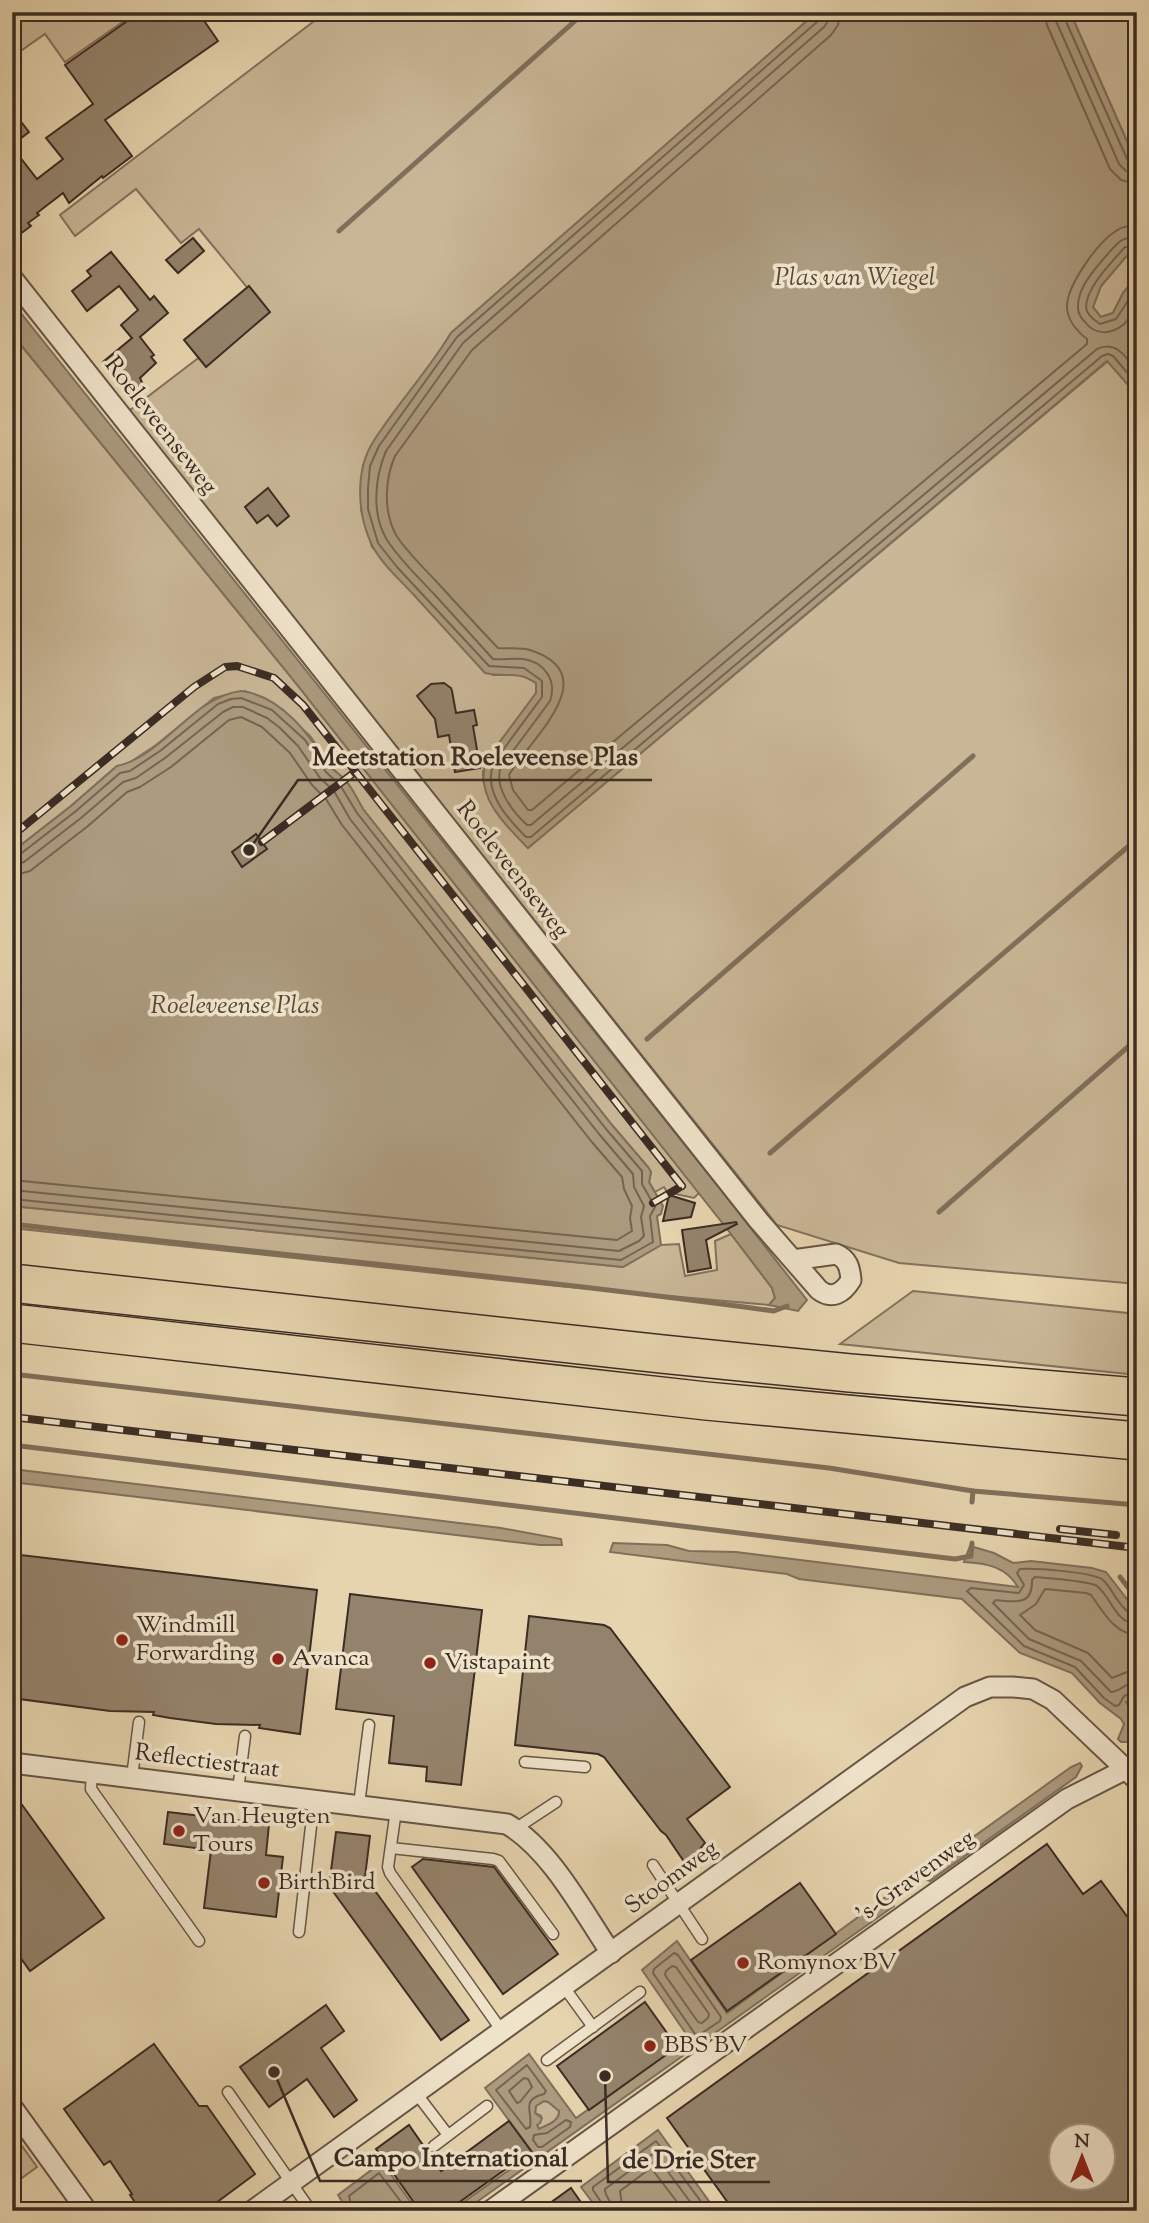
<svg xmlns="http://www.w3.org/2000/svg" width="1149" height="2223" font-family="'Sorts Mill Goudy',serif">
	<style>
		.green { fill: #c9b797; stroke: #82725e; stroke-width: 2 }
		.water { fill: #ac9b7f; stroke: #7f6f5b; stroke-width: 2; fill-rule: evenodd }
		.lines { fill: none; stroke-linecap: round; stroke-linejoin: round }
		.shore { stroke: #746452; stroke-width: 2 }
		.stream { stroke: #7f6f5b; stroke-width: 5 }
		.building { fill: #94836c; stroke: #3b2c24; stroke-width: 2; fill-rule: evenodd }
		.service-casing { stroke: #665646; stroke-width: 13 }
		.minor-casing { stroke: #665646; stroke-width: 23 }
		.motorway-casing { stroke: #3b2c24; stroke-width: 40 }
		.service { stroke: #efe3ca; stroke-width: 10 }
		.minor { stroke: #efe3ca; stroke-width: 19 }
		.motorway { stroke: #e6d4ae; stroke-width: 37 }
		.rail-casing { stroke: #3b2c24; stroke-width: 8 }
		.rail { stroke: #efe3ca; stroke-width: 5; stroke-dasharray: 16; stroke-linecap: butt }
		.poi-dot { fill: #8f2418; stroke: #efe3ca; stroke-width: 2.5 }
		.labels { text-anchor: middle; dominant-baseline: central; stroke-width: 7; stroke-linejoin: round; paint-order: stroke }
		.street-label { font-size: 24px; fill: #3b2c24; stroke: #efe3ca }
		.poi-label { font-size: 24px; fill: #3b2c24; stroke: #efe3ca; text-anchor: start }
		.water-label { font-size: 26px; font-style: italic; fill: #57483b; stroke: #efe3ca }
		.leader { fill: none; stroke: #3b2c24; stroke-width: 2.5 }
		.callout-dot { fill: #3b2c24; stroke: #efe3ca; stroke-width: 2.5 }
		.callout-label { font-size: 26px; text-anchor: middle; font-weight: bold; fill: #3b2c24; stroke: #efe3ca; stroke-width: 7; stroke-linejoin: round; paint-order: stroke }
	</style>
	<rect width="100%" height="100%" fill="#e6d4ae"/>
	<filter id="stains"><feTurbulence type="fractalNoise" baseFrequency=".00286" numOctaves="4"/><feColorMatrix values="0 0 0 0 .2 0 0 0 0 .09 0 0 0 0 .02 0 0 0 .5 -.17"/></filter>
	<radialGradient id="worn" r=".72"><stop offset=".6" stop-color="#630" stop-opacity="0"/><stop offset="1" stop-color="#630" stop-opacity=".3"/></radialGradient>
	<g class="green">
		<polygon points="12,12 137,12 65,62 45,34 12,57"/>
		<polygon points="326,12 817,12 451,333 438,354 401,404 363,465 361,510 372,547 493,675 522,675 536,683 536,693 483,771 483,781 528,848 1108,361 1137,395 1137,1284 899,1263 777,1225 129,411 264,308 199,229 181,243 136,189 75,236 60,215"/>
		<polygon points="1070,12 1137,12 1137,164"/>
		<polygon points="1130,252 1137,252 1137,276 1123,293 1113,313 1101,317 1093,307 1101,286"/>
		<polygon points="12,334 295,682 699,1193 694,1198 667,1192 664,1187 655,1192 649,1182 651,1172 648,1167 612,1125 363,809 345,780 332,768 310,736 275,704 245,691 214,698 156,745 126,765 117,766 71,806 12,852"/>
		<polygon points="12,1206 623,1267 661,1245 679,1244 685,1276 717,1270 715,1241 731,1234 772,1288 775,1298 769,1305 558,1286 12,1228"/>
		<polygon points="913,1291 1137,1314 1137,1375 840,1344"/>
		<path d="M544,2101L549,2102L559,2111C560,2121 547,2125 539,2129L537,2124L541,2116L535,2113L536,2106Z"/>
		<polygon points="12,2132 37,2167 12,2185"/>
	</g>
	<g class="water">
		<path d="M817,12H1070L1137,164V252H1130L1101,286L1093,307L1101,317L1113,313L1123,293L1137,276V395L1107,361L528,848C505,825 473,795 487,759L536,693V683C518,670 505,678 485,673C461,647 437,620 413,594C399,579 381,563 372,545C357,514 355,471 373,442C397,404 428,371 451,333Z"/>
		<polygon points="12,302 720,1189 807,1300 798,1311 769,1305 775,1298 772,1288 731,1234 295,682 12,334"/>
		<path d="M241,691C282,696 309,735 330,766C335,772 341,775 346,781C353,789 358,800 363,809L612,1125L648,1167L651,1172L649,1182L663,1206L661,1214L657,1216L661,1245L623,1267L12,1206V852L71,806L117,766C164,756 192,697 241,691Z"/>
		<polygon points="12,1469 501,1528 561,1539 562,1545 540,1545 12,1482"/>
		<path d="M613,1543L667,1545L689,1551L736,1552L1018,1587C1006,1567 987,1563 964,1562L970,1546L994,1553L1013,1563L1031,1561L1092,1568L1106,1572L1137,1612V1696L1126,1702L1137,1717V1742H1121L1118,1739L1124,1724L1121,1719L1100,1703L1072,1673L1020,1653L962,1599L799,1579L787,1574L610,1552Z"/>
		<polygon points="1080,1763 1082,1766 1076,1777 930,1881 925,1879 923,1873 1071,1767"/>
		<path d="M887,1896L894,1906L464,2211H451L533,2153L485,2088L529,2054L576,2118L689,2038L642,1970L677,1941L727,2013ZM544,2101L548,2102L559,2111C560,2121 547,2125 539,2129L537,2125L540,2123L542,2118L535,2113L536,2106Z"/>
		<polygon points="658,2130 716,2211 599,2211 581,2187"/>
		<polygon points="382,2162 417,2211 348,2211 338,2195"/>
	</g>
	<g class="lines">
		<g class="shore">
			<path d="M821,12L818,21L457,337L379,446L370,466L368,488V509L378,543L397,567L489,666L524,668L542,681V697L494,762C482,791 507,818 526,837H531L1102,356L1108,354L1113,356L1137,384"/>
			<path d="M830,12L828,21L824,27L463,343L386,451C375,477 371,514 387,540C400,560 418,577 434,594C454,616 473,637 493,659C503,660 513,658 523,659C545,662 557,681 550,701L501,767C493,787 513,812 527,825H531L1097,349C1116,340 1126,357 1137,371"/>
			<path d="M840,12L838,25L831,35L472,350L395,456C385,479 383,511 396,535C406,551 422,566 435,580C456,603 477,626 498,648C508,649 520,647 530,650C608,675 528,741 509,775L513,790L528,810H532L1087,344V339C1078,332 1068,321 1067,308C1066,286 1098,242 1116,231C1122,226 1129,226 1137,226"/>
			<polyline points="1044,12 1047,25 1110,169 1121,180 1137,184"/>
			<polyline points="1055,12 1056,21 1119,164 1126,171 1137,173"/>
			<polyline points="1064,12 1064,17 1127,159 1131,163 1137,164"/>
			<path d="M1137,237C1121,236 1116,245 1106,256C1094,270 1077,288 1078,308C1078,314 1081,318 1085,322C1095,335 1110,335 1123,325C1130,320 1133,309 1137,301"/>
			<path d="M1137,246L1125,247C1113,261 1086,287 1086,307C1086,314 1094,320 1100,324L1116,319L1137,287"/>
			<polyline points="12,857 19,855 76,811 120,773 130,771 160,751 218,704 231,699 241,698 272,710 305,740 326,772 340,785 357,813 606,1129 642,1171 642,1184 655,1207 650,1216 653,1242 621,1260 12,1199"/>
			<polyline points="12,865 24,862 81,818 123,782 136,778 165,758 223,712 233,707 243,707 267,718 279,727 298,746 320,778 334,791 350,819 599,1134 633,1174 634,1187 644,1206 641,1217 644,1236 639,1241 619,1251 12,1190"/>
			<polyline points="12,876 30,871 88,826 127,792 140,787 171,767 229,720 241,717 262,727 290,753 312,785 326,799 342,825 591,1141 622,1177 624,1189 632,1206 630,1218 632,1231 617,1240 12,1180"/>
			<path d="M1137,1615C1121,1614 1114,1590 1103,1580C1094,1572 1034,1568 1020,1569L1017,1573L1024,1585L1019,1593L971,1588L967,1591L1024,1646L1075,1667L1104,1698L1115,1706L1119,1705L1124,1696L1137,1691"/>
			<path d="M1137,1624C1115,1623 1112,1598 1097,1586C1090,1581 1046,1578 1035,1577L1032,1580C1033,1606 1015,1602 996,1600L993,1603L1029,1639L1081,1661L1111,1692C1120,1692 1126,1682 1137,1682"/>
			<path d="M1137,1635C1114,1634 1103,1611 1091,1595L1086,1593L1045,1589L1036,1604L1020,1615L1035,1630L1088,1653L1112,1678L1127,1672L1137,1671"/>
			<polygon points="674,1953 678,1955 721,2017 720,2021 699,2035 695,2034 653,1973 654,1969"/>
			<polygon points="672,1966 676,1967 709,2014 708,2018 702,2023 698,2022 665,1975 666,1971"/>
			<path d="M527,2065L546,2091L544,2094C520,2100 533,2111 530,2127L526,2129L496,2090Z"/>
			<polygon points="524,2078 528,2079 532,2087 520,2102 517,2103 509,2091"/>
			<polygon points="566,2120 571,2122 570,2127 542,2147 538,2147 533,2140 534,2135 547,2133"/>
			<polyline points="353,2211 349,2196 379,2173 408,2211"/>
			<polyline points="604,2211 603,2205 593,2190 593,2187 656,2141 708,2211"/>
			<path d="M613,2211C613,2202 604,2196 605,2189L654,2153L697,2211"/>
			<polyline points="623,2211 620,2191 651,2168 684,2211"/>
		</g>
		<g class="stream">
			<polyline points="339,231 585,12"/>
			<polyline points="647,1039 973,756"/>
			<polyline points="770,1153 1137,839"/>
			<polyline points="939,1212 1137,1039"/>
			<path d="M12,1224C266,1254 521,1277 774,1311L787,1306"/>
			<polyline points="12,1374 829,1468 973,1491 1137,1505"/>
			<polyline points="12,1445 955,1559 971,1556 972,1543"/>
			<polyline points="972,1502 973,1491"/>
			<polyline points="1120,1577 1137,1599"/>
		</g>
	</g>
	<g class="building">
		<polygon points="140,12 198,12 218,41 105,120 132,156 103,178 102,176 69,203 63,193 37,213 39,215 28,223 31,226 12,240 12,147 37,179 63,159 46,138 93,104 65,65"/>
		<polygon points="12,110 29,132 12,145"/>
		<polygon points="193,238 204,251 178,273 166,260"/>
		<polygon points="111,252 150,300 154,296 168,313 140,337 154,355 151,357 156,363 140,378 145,389 134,399 103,362 132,338 121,325 138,310 119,286 87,311 72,291 91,276 87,271"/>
		<polygon points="249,286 270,312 206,367 184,340"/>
		<polygon points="268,488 289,516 277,526 268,515 257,523 245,507"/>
		<polygon points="444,683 451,688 452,691 456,713 474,710 477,725 473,726 480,768 455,772 449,735 438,737 435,719 417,696 431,684"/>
		<polygon points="256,834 267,849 242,867 232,852"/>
		<polygon points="669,1195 695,1203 691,1217 663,1221"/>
		<polygon points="736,1222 737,1224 706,1240 711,1268 688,1272 682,1230"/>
		<polygon points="12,1554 317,1590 300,1734 259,1728 260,1725 216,1724 170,1718 153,1715 154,1712 110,1711 12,1698"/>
		<polygon points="350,1594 482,1610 461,1785 426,1781 427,1767 389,1763 394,1716 336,1709"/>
		<polygon points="529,1616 604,1625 610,1628 730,1787 687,1819 705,1843 695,1855 685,1863 666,1835 661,1831 604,1757 598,1754 515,1745"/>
		<polygon points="12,1791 104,1918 30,1971 12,1946"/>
		<polygon points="168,1812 269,1824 266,1855 283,1857 276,1917 204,1908 211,1850 164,1844"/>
		<polygon points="336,1832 370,1836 365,1877 469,2020 441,2040 329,1886"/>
		<path d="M1047,1844L1083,1894L1101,1881L1137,1930V2211H734L667,2118ZM1061,2136H1103V2178H1061Z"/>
		<polygon points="423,1859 494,1867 558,1954 503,1994 412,1867"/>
		<polygon points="800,1883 836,1934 727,2011 691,1960"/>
		<polygon points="645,2002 677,2047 589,2110 557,2066"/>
		<polygon points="326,2005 344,2031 321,2048 357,2100 334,2117 307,2079 269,2107 240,2067"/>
		<polygon points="154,2044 199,2106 207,2106 255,2174 205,2211 141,2211 130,2195 132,2194 110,2161 104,2165 64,2109"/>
		<polygon points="509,2121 531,2151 447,2211 420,2211 376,2149 409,2125 441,2171"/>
		<polygon points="571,2188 587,2211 539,2211"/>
	</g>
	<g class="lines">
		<defs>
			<g id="service">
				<polyline points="12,1731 15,1709"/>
				<polyline points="525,1762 585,1767"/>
				<polyline points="92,1772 91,1789 199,1941"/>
				<polyline points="132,1777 139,1722"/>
				<polyline points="238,1790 245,1736"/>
				<polyline points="359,1805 369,1725"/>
				<polyline points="396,1810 388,1867 390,1873 502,2031"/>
				<polyline points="515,1829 556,1802"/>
				<polyline points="391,1848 493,1859 499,1861 553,1934"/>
				<polyline points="653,1865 702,1939"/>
				<polyline points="299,1932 314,1800"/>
				<polyline points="564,1987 593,2027"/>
				<polyline points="547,2060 640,1992"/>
				<polyline points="228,2092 311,2211"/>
				<polyline points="416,2093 448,2135"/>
				<polyline points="434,2146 487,2106"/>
			</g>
			<g id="minor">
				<path d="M12,278L759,1221L819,1290C832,1300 843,1293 851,1280C850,1268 848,1259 836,1254L793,1260"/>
				<path d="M12,1763L507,1824C551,1850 582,1910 611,1953"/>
				<polyline points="12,2107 87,2211"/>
				<polyline points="252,2211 965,1697 990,1687 1013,1687 1033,1689 1053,1700 1137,1780"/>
				<polyline points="490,2211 1067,1799 1136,1764"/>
			</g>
			<g id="motorway">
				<polyline points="12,1283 662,1354 850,1373 1137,1397"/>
				<polyline points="12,1323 706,1401 1137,1441"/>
			</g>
		</defs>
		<use href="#service" class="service-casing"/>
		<use href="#minor" class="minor-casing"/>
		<use href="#motorway" class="motorway-casing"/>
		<use href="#service" class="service"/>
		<use href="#minor" class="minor"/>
		<use href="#motorway" class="motorway"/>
		<defs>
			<g id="rail">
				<polyline points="12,836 194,687 225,667 237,666 274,678 303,705 682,1186 653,1203"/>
				<polyline points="262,842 355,772"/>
				<polyline points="12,1417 1137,1548"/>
				<polyline points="1060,1529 1116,1535"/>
			</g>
		</defs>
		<use href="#rail" class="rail-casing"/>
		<use href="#rail" class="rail"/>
	</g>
	<g class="poi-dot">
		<circle cx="122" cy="1640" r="7"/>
		<circle cx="278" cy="1659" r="7"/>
		<circle cx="430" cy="1663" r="7"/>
		<circle cx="179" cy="1831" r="7"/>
		<circle cx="264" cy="1883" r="7"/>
		<circle cx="743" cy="1963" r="7"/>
		<circle cx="650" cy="2046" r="7"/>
	</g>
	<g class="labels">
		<g class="street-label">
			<text transform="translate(160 426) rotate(52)">Roeleveenseweg</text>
			<text transform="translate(512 870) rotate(52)">Roeleveenseweg</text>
			<text transform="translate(207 1762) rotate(7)">Reflectiestraat</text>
			<text transform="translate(916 1877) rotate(-36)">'s-Gravenweg</text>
			<text transform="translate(672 1878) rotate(-36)">Stoomweg</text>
		</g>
		<g class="poi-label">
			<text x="136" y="1626">Windmill<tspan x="136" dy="28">Forwarding</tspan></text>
			<text x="292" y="1659">Avanca</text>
			<text x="444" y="1663">Vistapaint</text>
			<text x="193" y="1817">Van Heugten<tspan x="193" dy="28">Tours</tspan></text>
			<text x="278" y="1883">BirthBird</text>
			<text x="757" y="1963">Romynox BV</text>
			<text x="664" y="2046">BBS BV</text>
		</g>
		<g class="water-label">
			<text x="855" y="278">Plas van Wiegel</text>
			<text x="235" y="1006">Roeleveense Plas</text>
		</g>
	</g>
	<path class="leader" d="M249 850L298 780H652M274 2072L320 2181H582M605 2076L608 2182H770"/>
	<g class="callout-dot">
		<circle cx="249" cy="850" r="7"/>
		<circle cx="274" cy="2072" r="7"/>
		<circle cx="605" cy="2076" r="7"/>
	</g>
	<g class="callout-label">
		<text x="475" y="765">Meetstation Roeleveense Plas</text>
		<text x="451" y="2166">Campo International</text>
		<text x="689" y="2168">de Drie Ster</text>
	</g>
	<rect width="1149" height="2223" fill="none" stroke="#e6d4ae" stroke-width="42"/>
	<rect x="14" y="14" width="1121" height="2195" fill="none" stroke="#3b2c24" stroke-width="3.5"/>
	<rect x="21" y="21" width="1107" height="2181" fill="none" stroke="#3b2c24" stroke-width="2"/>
	<g transform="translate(1082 2157)"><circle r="33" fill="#efe3ca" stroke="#a79a88" stroke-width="2"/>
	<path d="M0-5L12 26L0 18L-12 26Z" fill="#8f2418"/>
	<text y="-10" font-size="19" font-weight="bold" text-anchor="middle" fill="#3b2c24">N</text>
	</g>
	<rect width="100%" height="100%" filter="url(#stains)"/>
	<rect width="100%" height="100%" fill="url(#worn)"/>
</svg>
